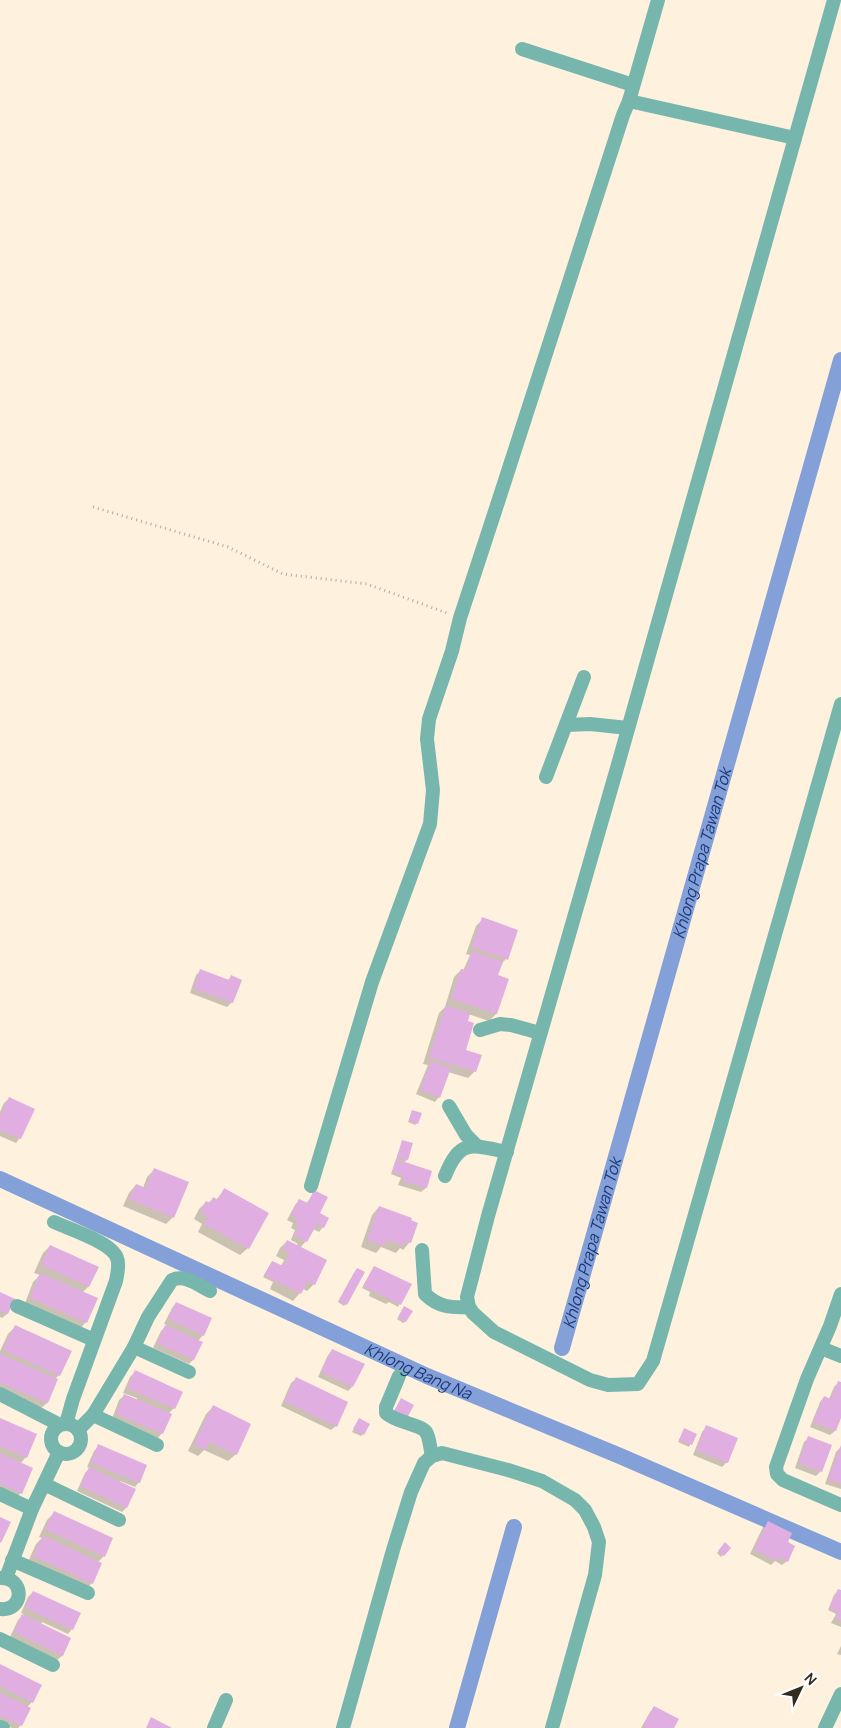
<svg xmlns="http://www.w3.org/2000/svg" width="841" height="1728" font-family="Manrope,sans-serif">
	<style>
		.shadow { fill: #0003 }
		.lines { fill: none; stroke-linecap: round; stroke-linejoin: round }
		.canal { stroke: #84a0d8; stroke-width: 16 }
		.building { fill: #e0aee1 }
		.path { stroke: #b4aa99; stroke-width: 3; stroke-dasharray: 1 4; stroke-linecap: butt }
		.minor { stroke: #77b6ac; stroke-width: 14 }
		.labels { text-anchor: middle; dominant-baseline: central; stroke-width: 4.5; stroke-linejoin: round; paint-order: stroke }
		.water-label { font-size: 16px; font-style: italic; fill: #1c387a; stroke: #fff }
	</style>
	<rect width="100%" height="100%" fill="#fef2df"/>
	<g class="shadow">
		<polygon points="483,919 506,959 500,965 497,976 496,1014 489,1021 468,1014 464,1051 475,1071 468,1078 448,1072 439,1097 435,1102 416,1094 428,1065 423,1064 439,1013 445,1007 454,977 461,970 463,971 470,955 466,954 476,926"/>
		<polygon points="201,971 227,981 231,977 232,1002 227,1007 190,993 196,975"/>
		<polygon points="9,1099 20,1138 16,1143 0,1136 0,1112 4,1103"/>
		<polygon points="412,1111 417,1123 415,1125 408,1122"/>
		<polygon points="402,1142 407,1160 403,1163 426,1188 421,1192 398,1185 401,1178 391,1174"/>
		<polygon points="154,1170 173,1217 166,1224 123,1206 129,1193 136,1185 143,1188 147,1177"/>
		<polygon points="224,1190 248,1248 240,1255 198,1232 202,1224 194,1219 199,1209 206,1202 208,1203 213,1199 216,1200"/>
		<polygon points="314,1192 318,1213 323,1227 319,1232 313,1229 306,1241 300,1248 314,1284 307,1291 303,1289 293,1301 270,1289 273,1282 263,1277 272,1262 281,1266 284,1260 276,1256 280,1248 287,1241 296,1246 298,1244 291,1240 295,1230 291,1228 293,1223 287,1220 295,1205 299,1200 306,1204"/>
		<polygon points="379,1207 410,1242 403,1250 400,1248 396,1253 381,1247 376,1253 361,1247 372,1215"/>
		<polygon points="50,1246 97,1267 88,1287 82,1293 86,1322 79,1330 24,1306 33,1282 40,1275 34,1273 43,1253"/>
		<polygon points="374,1267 410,1284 398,1307 389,1302 386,1304 369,1296 370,1292 362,1288"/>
		<polygon points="355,1271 346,1304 344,1306 338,1302"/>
		<polygon points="0,1293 13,1299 7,1314 2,1318 0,1317"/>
		<polygon points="176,1303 203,1335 198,1341 193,1360 189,1364 153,1348 161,1331 167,1325 164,1324 172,1308"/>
		<polygon points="403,1309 405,1322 403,1323 397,1319"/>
		<polygon points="15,1327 59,1375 55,1379 56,1380 47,1403 39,1410 0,1393 0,1351 8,1334"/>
		<polygon points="333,1350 352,1387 348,1391 318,1377 328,1355"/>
		<polygon points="135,1372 174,1408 168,1414 162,1433 158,1438 112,1419 119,1400 124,1396 136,1401 137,1398 123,1393 130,1377"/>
		<polygon points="296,1379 336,1426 331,1430 281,1406 291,1383"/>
		<polygon points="838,1383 841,1384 841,1414 835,1431 830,1435 810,1427 820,1402 824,1397 829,1399 834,1387"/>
		<polygon points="213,1407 236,1454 228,1461 204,1450 198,1456 188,1451 206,1414"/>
		<polygon points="0,1419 26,1457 20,1464 21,1493 13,1500 0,1494"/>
		<polygon points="359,1420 363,1434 361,1436 352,1432"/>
		<polygon points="706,1427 727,1462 722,1467 693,1455 702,1432"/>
		<polygon points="684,1430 695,1434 689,1447 678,1442"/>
		<polygon points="809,1438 821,1471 816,1476 795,1468 804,1442"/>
		<polygon points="99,1446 139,1482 135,1487 120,1481 119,1483 135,1490 126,1508 122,1512 77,1491 85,1473 90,1468 87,1467 94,1451"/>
		<polygon points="840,1448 841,1448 841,1489 825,1484 836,1452"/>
		<polygon points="54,1513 104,1556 98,1562 92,1583 85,1590 27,1564 36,1544 42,1538 39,1537 47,1520"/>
		<polygon points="768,1523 786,1543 787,1561 782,1565 775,1561 771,1565 750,1554 763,1527"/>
		<polygon points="725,1544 730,1548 721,1557 717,1553"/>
		<polygon points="839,1590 841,1592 841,1627 831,1623 836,1614 828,1610 834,1595"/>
		<polygon points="33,1592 72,1629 68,1634 42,1622 41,1624 70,1639 62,1656 57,1660 10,1637 18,1620 24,1614 21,1613 28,1597"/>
		<polygon points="841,1646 841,1655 837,1654"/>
		<polygon points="0,1665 32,1702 27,1707 21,1725 18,1728 12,1728 0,1722"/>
		<polygon points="654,1707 673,1728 641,1728 650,1712"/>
	</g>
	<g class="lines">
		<g class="canal">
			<path id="s1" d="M0,1179L427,1376L620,1456L841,1552"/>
			<path id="s2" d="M562,1348L841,360"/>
			<polyline points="457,1728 514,1527"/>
		</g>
	</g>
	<g class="building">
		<polygon points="482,917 518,930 508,960 472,947"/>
		<polygon points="472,951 503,962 498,975 509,979 497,1014 451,999 461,969 466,970"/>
		<polygon points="200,969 229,980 231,975 242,980 233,1003 193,988"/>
		<polygon points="446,1005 470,1013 468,1021 474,1023 466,1050 482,1055 476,1072 429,1057"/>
		<polygon points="431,1061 451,1068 440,1098 420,1090"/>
		<polygon points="9,1097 35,1109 21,1139 0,1130 0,1116"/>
		<polygon points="412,1110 422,1113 418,1124 409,1120"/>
		<polygon points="402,1140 413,1143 408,1160 397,1157"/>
		<polygon points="396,1159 432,1171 427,1188 402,1181 404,1176 392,1172"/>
		<polygon points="154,1168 189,1182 174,1218 129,1199 136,1184 146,1188"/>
		<polygon points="224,1188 269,1213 249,1249 204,1224 208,1217 200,1212 206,1201 210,1203 213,1197 218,1200"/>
		<polygon points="314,1190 328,1197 320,1213 329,1218 324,1228 317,1224 307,1242 294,1235 299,1225 295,1223 297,1218 291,1215 299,1199 308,1203"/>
		<polygon points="379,1206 412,1218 411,1220 418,1223 411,1243 406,1241 404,1246 387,1240 384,1246 367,1240"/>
		<polygon points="287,1240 327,1260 315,1285 308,1281 301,1294 264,1275 272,1261 283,1266 290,1253 283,1249"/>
		<polygon points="50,1245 99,1267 89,1287 41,1265"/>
		<polygon points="374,1266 412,1284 401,1305 363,1286"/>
		<polygon points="357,1268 365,1272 347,1305 339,1300"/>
		<polygon points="40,1273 98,1298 87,1323 30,1298"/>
		<polygon points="0,1292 15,1299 8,1314 0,1311"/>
		<polygon points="176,1302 212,1318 204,1336 168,1319"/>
		<polygon points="404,1306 413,1311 406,1322 398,1317"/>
		<polygon points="15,1325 72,1351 60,1376 3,1350"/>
		<polygon points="165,1325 203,1342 194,1360 157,1343"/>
		<polygon points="332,1349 365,1364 353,1387 321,1372"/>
		<polygon points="0,1354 58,1379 48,1403 0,1383"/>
		<polygon points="135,1370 183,1392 175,1409 127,1388"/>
		<polygon points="296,1377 348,1402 337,1427 284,1401"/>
		<polygon points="838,1381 841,1382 841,1418 836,1431 813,1422 824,1396 831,1399"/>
		<polygon points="124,1394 172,1414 163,1434 116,1414"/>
		<polygon points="401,1398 414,1405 407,1418 394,1411"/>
		<polygon points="213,1405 251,1424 237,1455 209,1442 206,1450 194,1444"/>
		<polygon points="0,1418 37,1434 27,1458 0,1446"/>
		<polygon points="359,1418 370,1424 364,1435 353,1429"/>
		<polygon points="706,1425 738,1438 728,1463 696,1450"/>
		<polygon points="684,1428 697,1434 692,1445 679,1440"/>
		<polygon points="808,1436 832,1445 822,1472 798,1463"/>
		<polygon points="98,1444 147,1465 140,1483 91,1463"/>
		<polygon points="841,1445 841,1484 828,1479"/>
		<polygon points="0,1453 33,1468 22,1494 0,1484"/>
		<polygon points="89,1467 136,1489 127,1508 80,1486"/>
		<polygon points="54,1511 113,1538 105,1557 45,1529"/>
		<polygon points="0,1517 11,1522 1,1543 0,1542"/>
		<polygon points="768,1521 792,1533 788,1542 795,1546 788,1562 779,1557 777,1561 754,1549"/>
		<polygon points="43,1536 102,1563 93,1584 33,1556"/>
		<polygon points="725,1542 731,1548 724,1556 718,1551"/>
		<polygon points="838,1589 841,1590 841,1621 835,1618 838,1612 829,1608"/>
		<polygon points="33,1591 81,1613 73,1630 25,1608"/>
		<polygon points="22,1614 71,1638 63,1656 14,1632"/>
		<polygon points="0,1664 42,1685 33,1703 0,1686"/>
		<polygon points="0,1693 31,1708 22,1726 0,1716"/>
		<polygon points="654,1706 679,1719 674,1728 648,1728 643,1726"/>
		<polygon points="151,1717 172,1728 146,1728"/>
	</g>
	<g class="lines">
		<polyline class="path" points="93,507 228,547 283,574 367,584 447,613"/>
		<g class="minor">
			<polyline points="834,0 615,775 488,1216 467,1297 469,1307 473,1313 494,1332 590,1380 608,1385 638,1384 653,1361 841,704"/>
			<polyline points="522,49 633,85"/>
			<polyline points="629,101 795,138"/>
			<polyline points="566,725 590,724 628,728"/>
			<polyline points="546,777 584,677"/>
			<polyline points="480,1030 500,1024 511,1025 540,1033"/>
			<polyline points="449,1106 466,1135 477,1146"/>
			<path d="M445,1176C460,1138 472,1145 507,1152"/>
			<polyline points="311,1186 372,982 430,824 433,790 427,739 429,719 452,651 460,618 500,496 623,115 629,101 658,0"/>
			<path d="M54,1222C69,1229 112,1242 117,1258C120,1265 117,1274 116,1281L73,1399L66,1424"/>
			<path d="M422,1250L425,1294C438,1307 451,1308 469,1307"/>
			<polyline points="841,1294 830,1326 807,1379 776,1467 777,1474 783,1480 841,1505"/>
			<polyline points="17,1306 94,1340"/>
			<polyline points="134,1347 189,1372"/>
			<polyline points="821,1348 841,1356"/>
			<path d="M399,1376L386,1407V1413C397,1423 420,1424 426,1432C430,1438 430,1449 432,1456"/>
			<polyline points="0,1394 60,1425"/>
			<polyline points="93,1415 157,1445"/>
			<circle cx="66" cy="1439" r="15"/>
			<path d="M78,1430L93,1415L134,1347L148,1317L172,1280C185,1274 198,1285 210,1291"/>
			<polyline points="44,1484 119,1520"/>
			<polyline points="0,1494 32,1509"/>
			<polyline points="12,1560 88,1593"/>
			<path d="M0,1578C26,1577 24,1612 0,1609"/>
			<polyline points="6,1578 32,1509 59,1452"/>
			<polyline points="0,1639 53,1665"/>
			<polyline points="0,1727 3,1728"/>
			<polyline points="214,1728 226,1700"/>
			<polyline points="343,1728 393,1550 411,1492 424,1463 432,1456 442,1453 508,1470 542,1481 575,1500 585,1510 594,1527 599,1542 595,1575 552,1728"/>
			<polyline points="825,1728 841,1694"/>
		</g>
	</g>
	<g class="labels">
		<g class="water-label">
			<text stroke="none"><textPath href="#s2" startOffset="514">Khlong Prapa Tawan Tok</textPath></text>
			<text stroke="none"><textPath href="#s2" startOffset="109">Khlong Prapa Tawan Tok</textPath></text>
			<text stroke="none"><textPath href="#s1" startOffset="460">Khlong Bang Na</textPath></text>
		</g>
	</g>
	<g transform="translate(801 1688) rotate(47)" stroke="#ffffff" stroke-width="4" paint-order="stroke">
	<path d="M0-4L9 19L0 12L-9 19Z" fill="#322b1f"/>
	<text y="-8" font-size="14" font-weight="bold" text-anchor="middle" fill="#322b1f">N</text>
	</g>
</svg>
